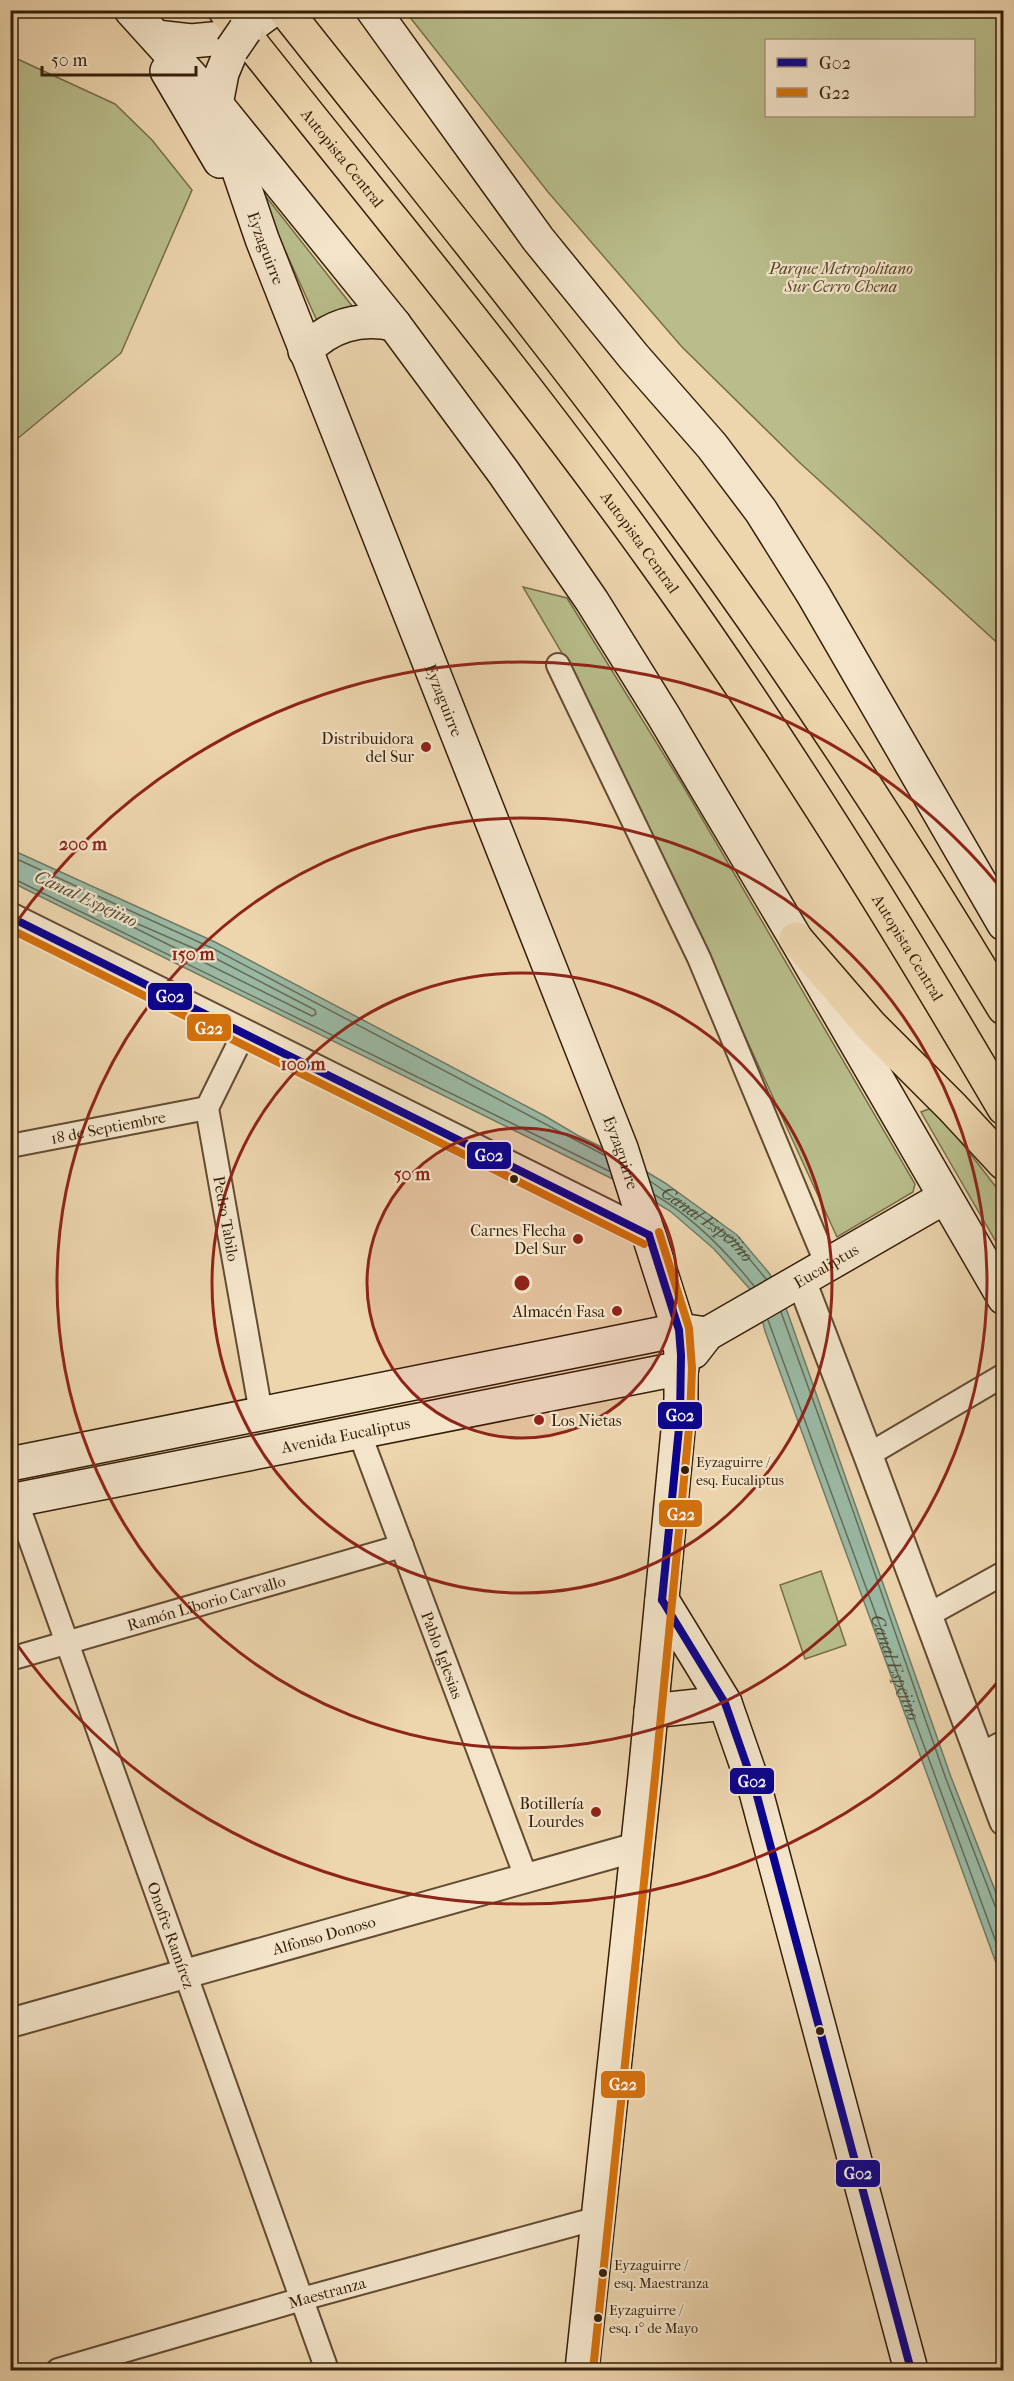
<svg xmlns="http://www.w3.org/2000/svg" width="1014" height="2381" font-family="'IM FELL French Canon',serif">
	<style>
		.green { fill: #b8bd8b; stroke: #766e49; stroke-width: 1.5; fill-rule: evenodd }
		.water { fill: #9ab9a4; stroke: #727b65; stroke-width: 1.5 }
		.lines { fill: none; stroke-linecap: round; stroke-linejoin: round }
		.shore { stroke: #686c56; stroke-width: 1.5 }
		.minor-casing { stroke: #634c31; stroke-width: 26 }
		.tertiary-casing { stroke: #634c31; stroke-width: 32 }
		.secondary-casing { stroke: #351f07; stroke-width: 36 }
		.motorway-casing { stroke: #351f07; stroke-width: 36 }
		.minor { stroke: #f3e4ca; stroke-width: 22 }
		.tertiary { stroke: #f3e4ca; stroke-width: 28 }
		.secondary { stroke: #f3e4ca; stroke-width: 33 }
		.motorway { stroke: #edd5ae; stroke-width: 33 }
		.secondary-bridge-casing { stroke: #351f07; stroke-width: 36; stroke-linecap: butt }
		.secondary-bridge { stroke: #f3e4ca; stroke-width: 33 }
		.bus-1-casing { stroke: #f3e4ca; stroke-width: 12 }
		.bus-2-casing { stroke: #f3e4ca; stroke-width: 12 }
		.bus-1 { stroke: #09028f; stroke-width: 8 }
		.bus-2 { stroke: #d4710c; stroke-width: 8 }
		.ring { fill: none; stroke: #8f2418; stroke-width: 3 }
		.poi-dot { fill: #8f2418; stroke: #f3e4ca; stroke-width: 2 }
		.bus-dot { fill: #351f07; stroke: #f3e4ca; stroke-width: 2 }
		.labels { text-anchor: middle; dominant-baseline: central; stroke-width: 4.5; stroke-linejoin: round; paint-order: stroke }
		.bus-label { font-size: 14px; fill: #351f07; stroke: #f3e4ca; text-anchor: start }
		.street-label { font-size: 16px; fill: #351f07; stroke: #f3e4ca }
		.park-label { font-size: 16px; font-style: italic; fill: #564628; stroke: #f3e4ca }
		.poi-label { font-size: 16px; fill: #351f07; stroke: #f3e4ca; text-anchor: end }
		.water-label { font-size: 18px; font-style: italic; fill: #534d36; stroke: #f3e4ca }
		.centre { fill: #8f2418; stroke: #f3e4ca; stroke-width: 3 }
		.ring-label { font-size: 18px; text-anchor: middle; font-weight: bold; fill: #8f2418; stroke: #f3e4ca; stroke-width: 4.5; stroke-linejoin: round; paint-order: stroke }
		.line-badge { stroke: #f3e4ca; stroke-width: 2 }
		.badge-label { font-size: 16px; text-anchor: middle; font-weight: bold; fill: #fff }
	</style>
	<rect width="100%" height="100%" fill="#edd5ae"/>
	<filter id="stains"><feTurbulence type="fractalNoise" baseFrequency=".00333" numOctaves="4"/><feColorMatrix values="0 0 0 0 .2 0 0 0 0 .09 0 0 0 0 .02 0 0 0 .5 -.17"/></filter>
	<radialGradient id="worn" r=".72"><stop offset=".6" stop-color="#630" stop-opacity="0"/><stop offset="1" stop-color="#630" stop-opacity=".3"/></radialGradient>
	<g class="green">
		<path d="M405,11H1003V648L799,462L682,347L548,192ZM766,40H974V116H766Z"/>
		<polygon points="11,56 115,104 152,140 192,190 121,353 11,444"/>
		<polygon points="253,180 356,311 319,325"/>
		<polygon points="523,587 567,598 682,784 915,1184 913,1192 837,1237 679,892 572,670"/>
		<polygon points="934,1107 1003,1196 1003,1254 921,1112"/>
		<polygon points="821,1571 846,1645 805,1659 780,1585"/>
	</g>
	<polygon class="water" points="10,849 215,942 545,1116 577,1135 622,1157 665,1183 737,1235 769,1273 780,1291 951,1777 1003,1911 1003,1982 765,1331 758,1303 749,1288 714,1249 670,1211 633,1189 11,882"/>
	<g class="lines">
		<g class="shore">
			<polyline points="10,856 212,948 604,1155"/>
			<polyline points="10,877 609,1171"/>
			<polygon points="129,920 209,955 315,1010 316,1014 312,1016 129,925 127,922"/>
			<path id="s1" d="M650,1181L733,1239L766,1279"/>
			<path d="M655,1195C694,1218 726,1251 754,1286"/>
			<polyline points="781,1312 851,1505 946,1779 995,1906 1004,1910"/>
			<path id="s2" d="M768,1320L1004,1964"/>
		</g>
		<defs>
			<g id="minor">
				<polyline points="558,665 699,958 827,1265"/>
				<path id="s3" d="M244,1033L207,1108L261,1413"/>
				<path id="s4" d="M10,1146L207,1108"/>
				<path id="s5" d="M359,1432L526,1877"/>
				<polyline points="868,1455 1004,1375"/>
				<path id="s6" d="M16,1500L327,2370"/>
				<polyline points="928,1615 1004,1573"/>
				<path id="s7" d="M10,1659L402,1546"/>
				<polyline points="979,1755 1004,1742"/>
				<path id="s8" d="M58,2370L302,2299L598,2218"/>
			</g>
			<g id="tertiary">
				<polyline points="10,917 649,1235"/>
				<polyline points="801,1280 868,1455 1004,1821"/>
				<path id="s9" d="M10,2023L637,1847"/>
			</g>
			<g id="secondary">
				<polyline points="131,10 216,104 394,324 504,473 592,601 663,715 796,939 1004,1298"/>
				<polyline points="373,10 538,239 634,357 712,446 761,511 813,594 1004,924"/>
				<polyline points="245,30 272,10"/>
				<polyline points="156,37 191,41 223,38"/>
				<path id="s10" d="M232,49L222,73L216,104L262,239L621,1148L679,1330L681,1355V1399L645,1776L582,2370"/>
				<polyline points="167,71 220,161"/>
				<path d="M305,351C330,325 359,317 394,324"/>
				<path id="s11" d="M693,1352L707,1334L945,1197"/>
				<polyline points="10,1464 679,1330 707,1334"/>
				<path id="s12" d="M10,1501L682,1368"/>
				<polyline points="662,1600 725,1703 756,1792 911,2370"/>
				<polyline points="651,1711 725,1703"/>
			</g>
			<g id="motorway">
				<path id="s13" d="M225,10C371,195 522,375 658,566C783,740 896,923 1004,1108"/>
				<path d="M285,10C417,177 551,341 677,513C794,672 902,838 1004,1008"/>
				<polyline points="796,939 871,1026 952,1107 1004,1163"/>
			</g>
		</defs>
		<use href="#minor" class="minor-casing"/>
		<use href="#tertiary" class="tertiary-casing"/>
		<use href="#secondary" class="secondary-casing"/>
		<use href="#motorway" class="motorway-casing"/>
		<use href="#minor" class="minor"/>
		<use href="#tertiary" class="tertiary"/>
		<use href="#secondary" class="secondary"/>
		<use href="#motorway" class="motorway"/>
		<defs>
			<polyline id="secondary-bridge" points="232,49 245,30"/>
		</defs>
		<use href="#secondary-bridge" class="secondary-bridge-casing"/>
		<use href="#secondary-bridge" class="secondary-bridge"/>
		<defs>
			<g id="bus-1">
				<polyline points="10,917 649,1235"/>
				<polyline points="649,1235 679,1330 681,1355 680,1418 662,1600"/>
				<polyline points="662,1600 725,1703 756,1792 911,2370"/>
			</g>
			<g id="bus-2">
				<polyline points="10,929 644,1244"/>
				<polyline points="593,2370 655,1777 690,1418 692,1368 689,1328 659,1232"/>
			</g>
		</defs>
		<use href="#bus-1" class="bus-1-casing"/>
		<use href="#bus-2" class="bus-2-casing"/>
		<use href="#bus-1" class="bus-1"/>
		<use href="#bus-2" class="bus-2"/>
	</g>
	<circle cx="522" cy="1283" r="155" fill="#8f2418" fill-opacity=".12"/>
	<g class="ring">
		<circle cx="522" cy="1283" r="155"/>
		<circle cx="522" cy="1283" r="310"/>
		<circle cx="522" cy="1283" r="465"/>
		<path d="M1001 1678A621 621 0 0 1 13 1639M13 927A621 621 0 0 1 1001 888"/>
	</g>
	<g class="poi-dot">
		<circle cx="426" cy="747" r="6"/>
		<circle cx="578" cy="1239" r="6"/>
		<circle cx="617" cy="1311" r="6"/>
		<circle cx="539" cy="1420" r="6"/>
		<circle cx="596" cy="1812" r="6"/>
	</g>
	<g class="bus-dot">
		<circle cx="514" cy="1179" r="5"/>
		<circle cx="685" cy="1470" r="5"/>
		<circle cx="820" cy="2031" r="5"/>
		<circle cx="603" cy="2273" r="5"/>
		<circle cx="598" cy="2318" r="5"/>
	</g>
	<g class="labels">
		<g class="bus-label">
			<text x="696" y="1462">Eyzaguirre /<tspan x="696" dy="18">esq. Eucaliptus</tspan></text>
			<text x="614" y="2265">Eyzaguirre /<tspan x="614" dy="18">esq. Maestranza</tspan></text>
			<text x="609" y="2310">Eyzaguirre /<tspan x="609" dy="18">esq. 1° de Mayo</tspan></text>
		</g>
		<g class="street-label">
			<text stroke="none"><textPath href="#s13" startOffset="189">Autopista Central</textPath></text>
			<text stroke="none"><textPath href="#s10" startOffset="210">Eyzaguirre</textPath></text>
			<text stroke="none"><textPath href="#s13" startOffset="675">Autopista Central</textPath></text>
			<text stroke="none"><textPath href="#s10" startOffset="696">Eyzaguirre</textPath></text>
			<text stroke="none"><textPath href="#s13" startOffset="1161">Autopista Central</textPath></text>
			<text stroke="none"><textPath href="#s4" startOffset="100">18 de Septiembre</textPath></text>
			<text stroke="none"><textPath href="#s10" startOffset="1182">Eyzaguirre</textPath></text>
			<text stroke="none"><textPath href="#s3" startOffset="196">Pedro Tabilo</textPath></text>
			<text stroke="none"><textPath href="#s11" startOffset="160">Eucaliptus</textPath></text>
			<text stroke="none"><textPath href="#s12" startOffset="342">Avenida Eucaliptus</textPath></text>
			<text stroke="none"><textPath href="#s7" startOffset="204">Ramón Liborio Carvallo</textPath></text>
			<text stroke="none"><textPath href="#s5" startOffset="238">Pablo Iglesias</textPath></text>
			<text stroke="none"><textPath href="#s6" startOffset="462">Onofre Ramírez</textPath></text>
			<text stroke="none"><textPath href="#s9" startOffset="326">Alfonso Donoso</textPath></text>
			<text stroke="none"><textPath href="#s8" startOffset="280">Maestranza</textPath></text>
		</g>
		<g class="park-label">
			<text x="841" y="268">Parque Metropolitano<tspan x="841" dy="18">Sur Cerro Chena</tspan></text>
		</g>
		<g class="poi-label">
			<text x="414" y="738">Distribuidora<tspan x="414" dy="18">del Sur</tspan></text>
			<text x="566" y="1230">Carnes Flecha<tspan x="566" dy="18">Del Sur</tspan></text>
			<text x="605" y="1311">Almacén Fasa</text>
			<text x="551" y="1420" text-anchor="start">Los Nietas</text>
			<text x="584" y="1803">Botillería<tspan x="584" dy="18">Lourdes</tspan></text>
		</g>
		<g class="water-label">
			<text transform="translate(86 899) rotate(25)">Canal Espejino</text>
			<text stroke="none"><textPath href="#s1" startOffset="72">Canal Espejino</textPath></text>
			<text stroke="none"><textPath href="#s2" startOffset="370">Canal Espejino</textPath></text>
		</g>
	</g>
	<circle cx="522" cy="1283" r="9" class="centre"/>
	<g class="ring-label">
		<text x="83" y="850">200 m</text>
		<text x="193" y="960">150 m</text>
		<text x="303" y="1070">100 m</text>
		<text x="412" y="1180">50 m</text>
	</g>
	<g class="line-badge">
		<rect x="147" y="982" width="46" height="29" rx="6" fill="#09028f"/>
		<rect x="186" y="1013" width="46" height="29" rx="6" fill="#d4710c"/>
		<rect x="466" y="1141" width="46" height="29" rx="6" fill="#09028f"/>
		<rect x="657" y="1401" width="46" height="29" rx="6" fill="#09028f"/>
		<rect x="658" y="1499" width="45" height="29" rx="6" fill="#d4710c"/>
		<rect x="729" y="1767" width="46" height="28" rx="6" fill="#09028f"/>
		<rect x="600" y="2070" width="46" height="29" rx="6" fill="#d4710c"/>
		<rect x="835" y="2159" width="46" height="29" rx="6" fill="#09028f"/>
	</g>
	<g class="badge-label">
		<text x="170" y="1002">G02</text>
		<text x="209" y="1034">G22</text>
		<text x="489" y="1161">G02</text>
		<text x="680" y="1421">G02</text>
		<text x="681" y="1520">G22</text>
		<text x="752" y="1787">G02</text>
		<text x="623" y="2090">G22</text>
		<text x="858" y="2179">G02</text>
	</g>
	<rect width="1014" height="2381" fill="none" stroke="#edd5ae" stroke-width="36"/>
	<rect x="12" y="12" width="990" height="2357" fill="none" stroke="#351f07" stroke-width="3"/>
	<rect x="18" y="18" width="978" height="2345" fill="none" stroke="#351f07" stroke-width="1.5"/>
	<rect x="765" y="39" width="210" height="78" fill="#f3e4ca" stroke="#a7957c" stroke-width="1.5"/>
	<rect x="777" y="58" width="30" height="9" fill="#09028f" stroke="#a7957c" stroke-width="1.5"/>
	<text x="819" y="69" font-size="18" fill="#351f07">G02</text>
	<rect x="777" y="88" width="30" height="9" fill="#d4710c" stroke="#a7957c" stroke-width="1.5"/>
	<text x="819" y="99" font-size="18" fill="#351f07">G22</text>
	<path d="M42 66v9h154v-9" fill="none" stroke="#351f07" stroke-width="3"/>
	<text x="51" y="66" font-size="18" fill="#351f07" stroke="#f3e4ca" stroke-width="4.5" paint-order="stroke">50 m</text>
	<rect width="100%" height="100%" filter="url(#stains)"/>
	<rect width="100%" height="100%" fill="url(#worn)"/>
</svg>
